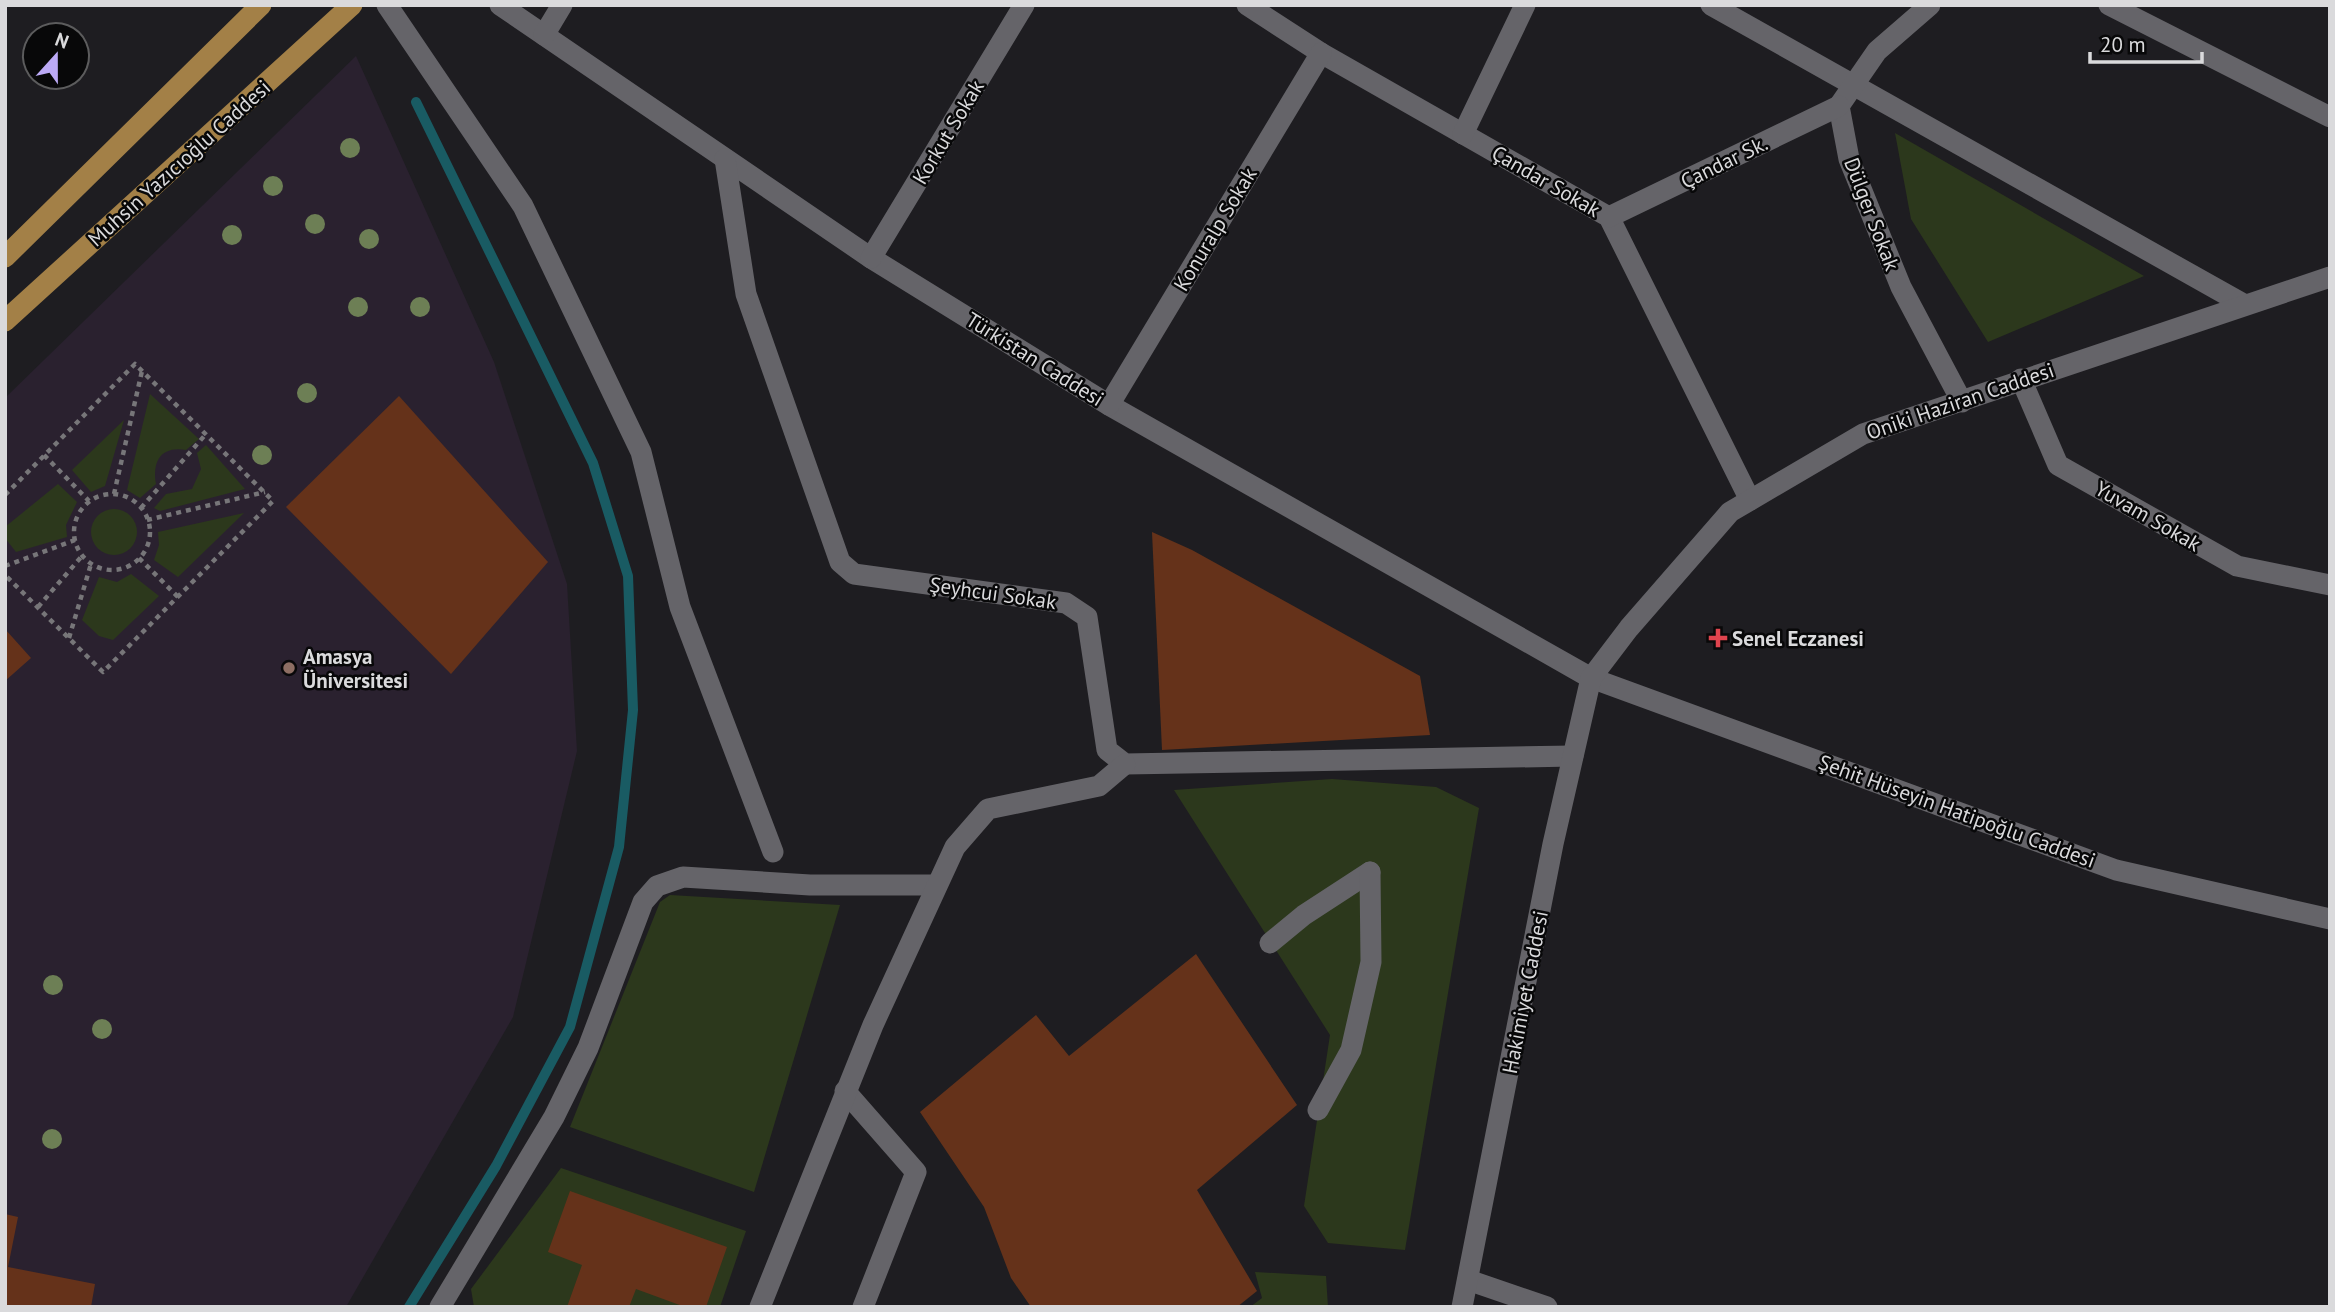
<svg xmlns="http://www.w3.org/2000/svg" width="2335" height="1312" font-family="'PT Sans',sans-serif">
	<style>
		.education { fill: #2a212f }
		.green { fill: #2c381c }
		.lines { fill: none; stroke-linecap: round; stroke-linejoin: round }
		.stream { stroke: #195b63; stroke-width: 10 }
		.building { fill: #65321a }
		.path { stroke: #777679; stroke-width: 4.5; stroke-dasharray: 5 5; stroke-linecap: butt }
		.minor { stroke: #656469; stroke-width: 21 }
		.major { stroke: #a38047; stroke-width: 21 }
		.tree { fill: #6d7f55 }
		.health-dot { fill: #e0444e; stroke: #080809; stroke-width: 2.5 }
		.education-dot { fill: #8d6e63; stroke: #080809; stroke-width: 2.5 }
		.labels { text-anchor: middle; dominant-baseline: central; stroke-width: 5; stroke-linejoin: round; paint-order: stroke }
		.street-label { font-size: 21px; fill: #dadadc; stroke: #080809 }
		.poi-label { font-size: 21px; font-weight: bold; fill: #dadadc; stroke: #080809; text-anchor: start }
	</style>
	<rect width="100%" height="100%" fill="#1e1d21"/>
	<polygon class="education" points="356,56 494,362 567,584 577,751 513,1017 346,1307 5,1307 5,398"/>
	<g class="green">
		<polygon points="1895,133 2144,276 1988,342 1911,219"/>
		<path d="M150,394L199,439L186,450C162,446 152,460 156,484L140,498L127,490Z"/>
		<polygon points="124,420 105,486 91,492 72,470"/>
		<polygon points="206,445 245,489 160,511 154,508 166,494 192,489 201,469 197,453"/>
		<polygon points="58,484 77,502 66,525 67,537 16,552 5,538 5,527"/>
		<circle cx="114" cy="532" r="23"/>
		<polygon points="244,513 178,577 154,560 159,545 158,532"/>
		<polygon points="131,574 159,596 113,640 99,636 82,620 99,577 117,582"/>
		<polygon points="1332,779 1436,787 1479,808 1405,1250 1328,1243 1304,1206 1330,1035 1174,790"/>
		<polygon points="670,895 840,905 754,1192 570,1127 660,902"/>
		<polygon points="561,1168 746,1231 720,1307 474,1307 471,1289"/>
		<polygon points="1255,1272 1326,1276 1328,1307 1250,1307 1262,1298"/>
	</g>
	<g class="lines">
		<polyline class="stream" points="409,1307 496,1166 570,1027 619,847 633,710 628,576 593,463 416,102"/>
	</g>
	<g class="building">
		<polygon points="399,396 548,562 451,674 286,507"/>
		<polygon points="1152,532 1192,550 1420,676 1430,735 1162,750"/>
		<polygon points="5,629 31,658 5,681"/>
		<polygon points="1196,954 1297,1105 1197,1190 1257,1291 1237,1307 1031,1307 1011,1278 984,1207 920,1112 1036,1015 1069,1056"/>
		<polygon points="570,1191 727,1247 706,1307 685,1307 636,1289 629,1307 567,1307 582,1265 548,1252"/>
		<polygon points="5,1214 18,1217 8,1267 95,1284 91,1307 5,1307"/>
	</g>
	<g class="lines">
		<g class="path">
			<polyline points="44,455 89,501"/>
			<polyline points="114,494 142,371"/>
			<circle cx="112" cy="532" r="38"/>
			<polyline points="5,495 135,364 273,501 103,672 5,575"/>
			<polyline points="141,508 206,434"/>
			<polyline points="147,520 265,492"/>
			<polyline points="139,558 178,597"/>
			<polyline points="5,566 75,540"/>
			<polyline points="38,607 82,556"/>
			<polyline points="69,638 91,564"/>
		</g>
		<g class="minor">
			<polyline points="387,5 523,206 641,452 680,607 773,852"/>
			<polyline points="500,5 871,258 1109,405 1591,678 2116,870 2330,919"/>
			<polyline points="1247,5 1321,53 1609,217 1750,500"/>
			<polyline points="1711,5 2245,305"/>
			<polyline points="1930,5 1877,51 1839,106 1849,159 1901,287 1962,402"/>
			<polyline points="2109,5 2330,117"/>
			<polyline points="544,35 562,5"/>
			<polyline points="1463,134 1525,5"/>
			<polyline points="725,159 746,294 840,562 854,574 1066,603 1087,617 1107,750 1125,764 1573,756"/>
			<polyline points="1609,217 1839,106"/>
			<polyline points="871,258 1024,5"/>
			<polyline points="2021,379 2058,465 2237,566 2330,585"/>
			<polyline points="1109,405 1321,53"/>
			<polyline points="1270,943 1304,915 1370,872"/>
			<polyline points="845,1091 916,1172 863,1307"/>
			<polyline points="1318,1110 1351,1050 1371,962 1370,872"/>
			<polyline points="1468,1280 1547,1307"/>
			<polyline points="440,1307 554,1117 588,1048 643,902 657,886 683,877 810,885 937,885"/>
			<polyline points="760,1307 873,1025 955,847 988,809 1099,786 1125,764"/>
			<polyline points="1462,1307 1553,844 1591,678 1629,628 1730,512 1863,434 2330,277"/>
		</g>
		<g class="major">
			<polyline points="5,257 261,5"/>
			<polyline points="5,321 352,5"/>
		</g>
	</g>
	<g class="tree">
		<circle cx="350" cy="148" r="10"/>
		<circle cx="273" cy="186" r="10"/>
		<circle cx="315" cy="224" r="10"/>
		<circle cx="232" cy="235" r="10"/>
		<circle cx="369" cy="239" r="10"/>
		<circle cx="358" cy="307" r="10"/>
		<circle cx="420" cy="307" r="10"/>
		<circle cx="307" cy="393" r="10"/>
		<circle cx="262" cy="455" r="10"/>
		<circle cx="53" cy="985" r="10"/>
		<circle cx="102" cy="1029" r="10"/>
		<circle cx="52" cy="1139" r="10"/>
	</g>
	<path class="health-dot" d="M1714.5 627.5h7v7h7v7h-7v7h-7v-7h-7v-7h7z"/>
	<circle class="education-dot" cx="289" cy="668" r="7"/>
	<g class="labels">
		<g class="street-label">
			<text transform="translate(948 132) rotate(-59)">Korkut Sokak</text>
			<text transform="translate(1724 162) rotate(-26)">Çandar Sk.</text>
			<text transform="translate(179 163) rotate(-42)">Muhsin Yazıcıoğlu Caddesi</text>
			<text transform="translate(1546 181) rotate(30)">Çandar Sokak</text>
			<text transform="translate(1872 214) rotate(69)">Dülger Sokak</text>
			<text transform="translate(1215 229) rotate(-59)">Konuralp Sokak</text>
			<text transform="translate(1035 359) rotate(32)">Türkistan Caddesi</text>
			<text transform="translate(1960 401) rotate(-19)">Oniki Haziran Caddesi</text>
			<text transform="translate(2148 516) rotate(30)">Yuvam Sokak</text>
			<text transform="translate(993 593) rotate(8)">Şeyhcui Sokak</text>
			<text transform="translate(1957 811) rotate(20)">Şehit Hüseyin Hatipoğlu Caddesi</text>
			<text transform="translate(1525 992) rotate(-79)">Hakimiyet Caddesi</text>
		</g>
		<g class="poi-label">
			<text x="1732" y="638">Senel Eczanesi</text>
			<text x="303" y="656">Amasya<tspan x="303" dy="24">Üniversitesi</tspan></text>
		</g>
	</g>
	<rect width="2335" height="1312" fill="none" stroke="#dadadc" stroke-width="14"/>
	<g transform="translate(56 56) rotate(21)"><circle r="33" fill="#080809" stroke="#5c5c5d" stroke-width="2"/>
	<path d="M0-5L12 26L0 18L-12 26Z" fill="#bcaaf6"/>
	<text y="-10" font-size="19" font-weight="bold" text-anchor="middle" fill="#dadadc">N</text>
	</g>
	<path d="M2090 52v10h112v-10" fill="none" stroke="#dadadc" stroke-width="3.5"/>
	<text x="2100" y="52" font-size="21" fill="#dadadc" stroke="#080809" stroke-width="5" paint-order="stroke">20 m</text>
</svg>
